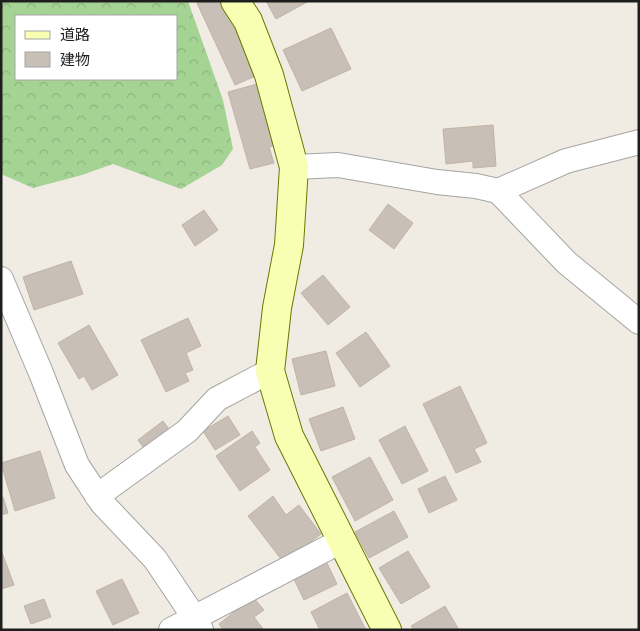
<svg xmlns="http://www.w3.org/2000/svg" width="640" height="631" font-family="'Golos Text','Noto Sans JP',sans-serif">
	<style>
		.forest { fill: url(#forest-crowns); fill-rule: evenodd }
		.building { fill: #c8bfb6; stroke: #c3b3a4 }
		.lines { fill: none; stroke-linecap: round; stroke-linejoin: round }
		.street-casing { stroke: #a5a5a5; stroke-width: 26 }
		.secondary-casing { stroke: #687a00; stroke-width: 30 }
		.street { stroke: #fff; stroke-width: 24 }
		.secondary { stroke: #f8ffb2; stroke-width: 28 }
	</style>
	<defs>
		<pattern id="forest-crowns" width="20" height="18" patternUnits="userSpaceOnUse" patternTransform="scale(1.25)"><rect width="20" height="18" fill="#a4d394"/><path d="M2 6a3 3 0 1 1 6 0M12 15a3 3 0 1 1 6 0" fill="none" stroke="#8db57f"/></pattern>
	</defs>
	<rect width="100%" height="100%" fill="#f0ece3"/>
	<path class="forest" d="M1,1H188L223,100L233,149L222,165L181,189L113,164L82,175L33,188L1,174ZM16,16H176V79H16Z"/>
	<g class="building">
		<polygon points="196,1 223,1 258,75 235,85"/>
		<polygon points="266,1 309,1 276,19"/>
		<polygon points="331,28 351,69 302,91 283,50"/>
		<polygon points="261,83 278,145 269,147 274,163 250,169 228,92"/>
		<polygon points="493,125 496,166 473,168 473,161 446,164 443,129"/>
		<polygon points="388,204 413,223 394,249 369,230"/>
		<polygon points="204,210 218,230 195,246 182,225"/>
		<polygon points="71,261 83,294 34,310 23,277"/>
		<polygon points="323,275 350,307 328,325 301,293"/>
		<polygon points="188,318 201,346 186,353 193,370 185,373 189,381 166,392 141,340"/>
		<polygon points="89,325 118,375 92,390 84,376 79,379 58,343"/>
		<polygon points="366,332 390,366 360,387 336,353"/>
		<polygon points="326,351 335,386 301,395 292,359"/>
		<polygon points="460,386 487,443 474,449 481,462 456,473 423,404"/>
		<polygon points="343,407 355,439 321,451 309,419"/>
		<polygon points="228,416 240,435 215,450 203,431"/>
		<polygon points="163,421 174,436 149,455 138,440"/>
		<polygon points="405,426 428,471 402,484 379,440"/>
		<polygon points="252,431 260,443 255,447 270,470 240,491 216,456"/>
		<polygon points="40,451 55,498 15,511 1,463"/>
		<polygon points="370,457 393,500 355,521 332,477"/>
		<polygon points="445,476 457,500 429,513 418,489"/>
		<polygon points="273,496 286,515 299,505 321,534 284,563 248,516"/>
		<polygon points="1,497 3,497 8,513 1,515"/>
		<polygon points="394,511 408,537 369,558 355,532"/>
		<polygon points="1,550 14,585 1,589"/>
		<polygon points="408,551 430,587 401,604 379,568"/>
		<polygon points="324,557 337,584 304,600 291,573"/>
		<polygon points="122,579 139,613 113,625 96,591"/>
		<polygon points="347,593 366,630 320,630 311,612"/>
		<polygon points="253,597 264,610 254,617 264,630 223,630 219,624"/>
		<polygon points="44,599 51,617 31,624 24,606"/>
		<polygon points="445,606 459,630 414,630 411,626"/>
	</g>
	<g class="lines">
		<defs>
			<g id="street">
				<polyline points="294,167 338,165 437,182 476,186 498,191 567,263 639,322"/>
				<polyline points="498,191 566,161 639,142"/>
				<polyline points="1,279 41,373 77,465 102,503 155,559 194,617 201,630"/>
				<polyline points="97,496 187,431 217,399 270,371"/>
				<polyline points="171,630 341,541"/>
			</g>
			<polyline id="secondary" points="235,1 248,21 269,75 294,167 289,245 277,308 270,371 289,436 387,630"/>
		</defs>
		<use href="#street" class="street-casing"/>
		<use href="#secondary" class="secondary-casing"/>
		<use href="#street" class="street"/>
		<use href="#secondary" class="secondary"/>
	</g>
	<rect width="640" height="631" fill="none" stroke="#1e1e1e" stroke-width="5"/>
	<rect x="15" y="15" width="162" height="65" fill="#ffffff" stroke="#a5a5a5"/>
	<rect x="25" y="31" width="25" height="8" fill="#f8ffb2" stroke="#a5a5a5"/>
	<text x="60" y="40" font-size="15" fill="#1e1e1e">道路</text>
	<rect x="25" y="52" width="25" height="15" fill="#c8bfb6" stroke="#a5a5a5"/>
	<text x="60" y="65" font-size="15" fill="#1e1e1e">建物</text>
</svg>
